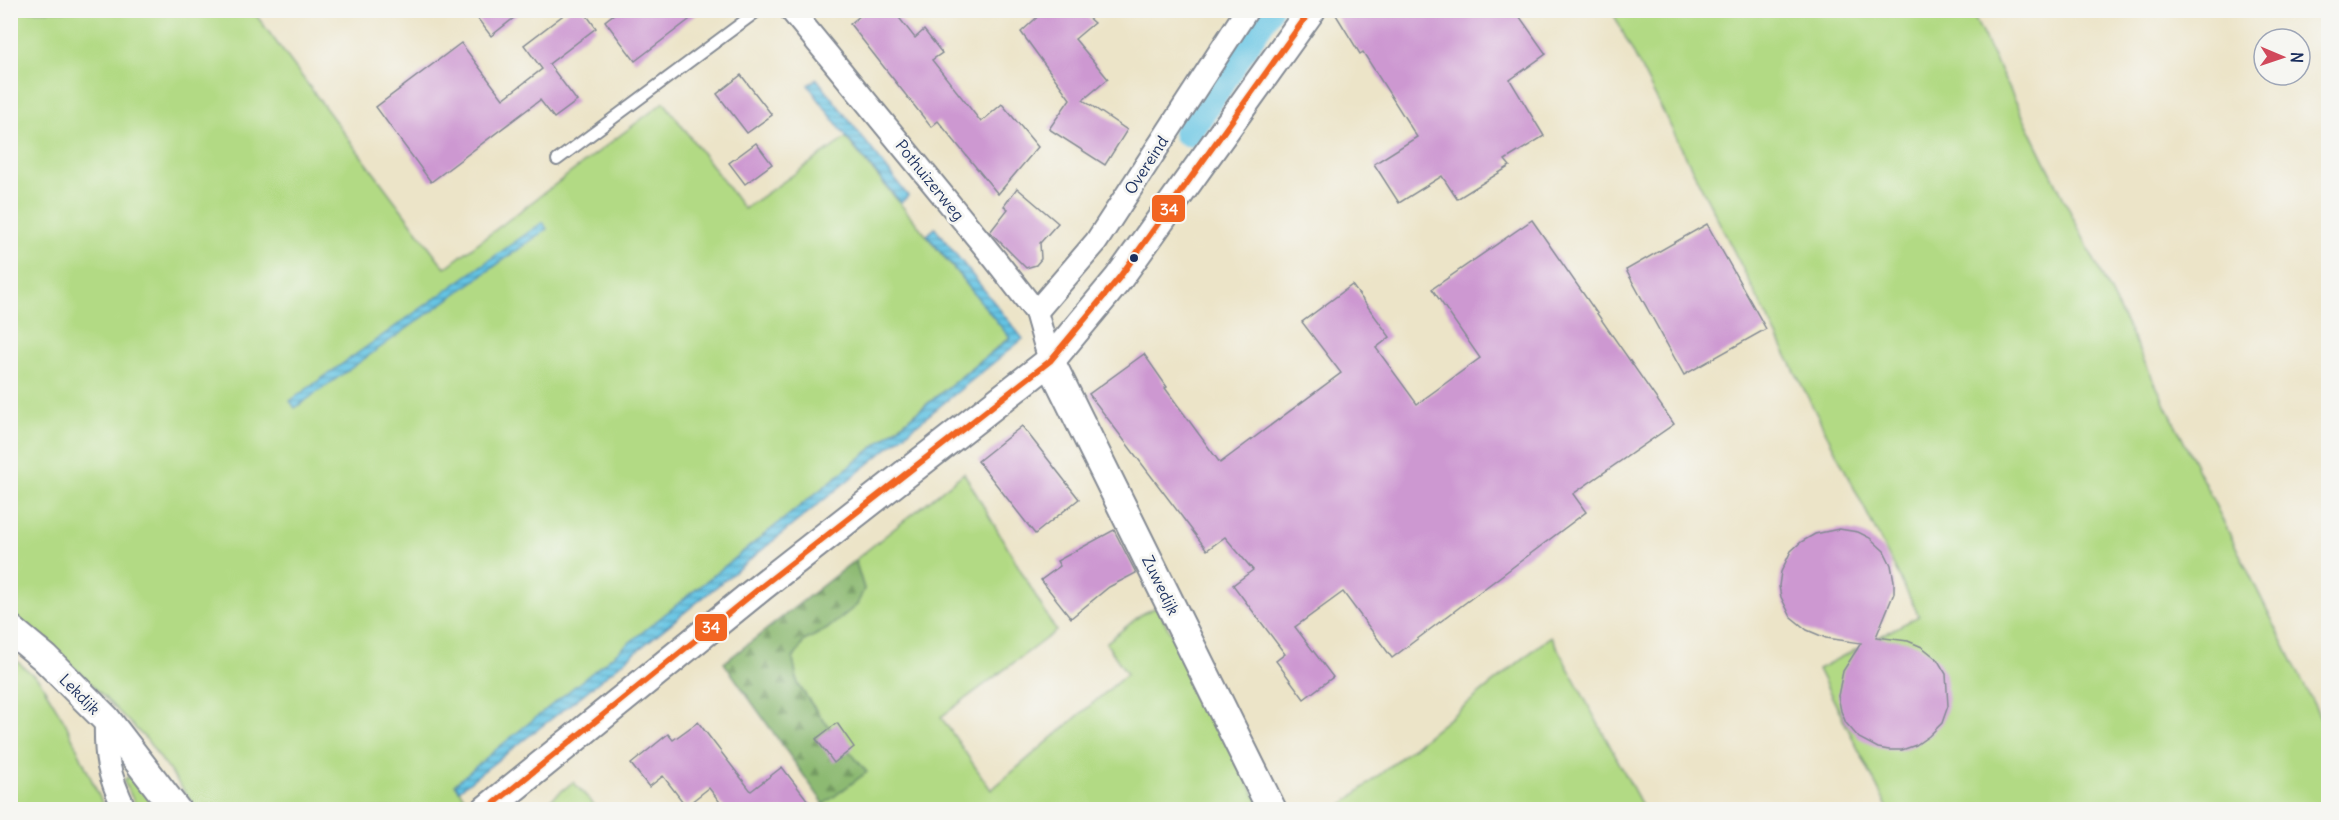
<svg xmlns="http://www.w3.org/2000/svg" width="2339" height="820" font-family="Delius,sans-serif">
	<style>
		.green { fill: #b2da84; stroke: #668471; stroke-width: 1.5 }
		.forest { fill: url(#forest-firs); stroke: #547468; stroke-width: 1.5 }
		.water { fill: url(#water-rules); stroke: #407aa1; stroke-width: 1.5 }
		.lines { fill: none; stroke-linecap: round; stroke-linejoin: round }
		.canal { stroke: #65c5e4; stroke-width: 30 }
		.building { fill: #cd98d1 }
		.service-casing { stroke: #848a93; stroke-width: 14 }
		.minor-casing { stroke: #848a93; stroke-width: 26 }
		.tertiary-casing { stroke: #848a93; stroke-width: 32 }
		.service { stroke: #fff; stroke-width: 10 }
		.minor { stroke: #fff; stroke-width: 22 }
		.tertiary { stroke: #fff; stroke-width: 28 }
		.bus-1-casing { stroke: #f6f6f2; stroke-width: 10 }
		.bus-1 { stroke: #f26522; stroke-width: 6 }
		.bus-dot { fill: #1b2f5e; stroke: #f6f6f2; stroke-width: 2 }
		.labels { text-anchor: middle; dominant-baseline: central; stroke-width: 6; stroke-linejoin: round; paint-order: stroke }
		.street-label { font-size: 16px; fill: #1b2f5e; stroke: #f6f6f2 }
		.line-badge { stroke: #f6f6f2; stroke-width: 2 }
		.badge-label { font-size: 16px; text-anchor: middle; font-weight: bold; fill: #fff }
	</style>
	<defs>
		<pattern id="forest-firs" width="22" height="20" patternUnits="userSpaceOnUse" patternTransform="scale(1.5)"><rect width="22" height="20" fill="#8dba72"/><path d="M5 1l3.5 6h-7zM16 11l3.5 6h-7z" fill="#729861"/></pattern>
		<pattern id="water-rules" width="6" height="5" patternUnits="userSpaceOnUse" patternTransform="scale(1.5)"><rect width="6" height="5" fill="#65c5e4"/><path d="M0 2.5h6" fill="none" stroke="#52a0bc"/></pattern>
	</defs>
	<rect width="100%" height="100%" fill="#f6f6f2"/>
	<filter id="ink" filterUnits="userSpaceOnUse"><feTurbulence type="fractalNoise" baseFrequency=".0167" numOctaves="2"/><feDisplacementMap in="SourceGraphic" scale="12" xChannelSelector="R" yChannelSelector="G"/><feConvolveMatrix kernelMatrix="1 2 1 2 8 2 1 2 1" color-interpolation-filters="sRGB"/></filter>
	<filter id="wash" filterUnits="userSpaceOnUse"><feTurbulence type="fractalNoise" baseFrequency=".008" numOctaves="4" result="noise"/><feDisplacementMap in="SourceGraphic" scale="24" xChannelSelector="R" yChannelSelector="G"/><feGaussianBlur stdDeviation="1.35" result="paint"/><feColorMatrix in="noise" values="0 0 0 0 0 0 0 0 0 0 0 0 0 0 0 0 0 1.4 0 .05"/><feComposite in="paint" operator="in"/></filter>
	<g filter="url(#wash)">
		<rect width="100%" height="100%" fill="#ece4c8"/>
		<g class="green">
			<polygon points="10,11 253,11 445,268 664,102 744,209 846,138 1010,337 455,784 470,806 465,809 197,809 147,740 77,670 11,613"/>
			<polygon points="1612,11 1971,11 2328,733 2328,809 1888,809 1818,669 1919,616"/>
			<polygon points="964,473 1056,631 941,717 991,790 1127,674 1106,643 1142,614 1157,607 1262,809 817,809 866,772 820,716 798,684 793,659 804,641 827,629 864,589 855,560"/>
			<polygon points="1551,636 1644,809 1337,809"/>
			<polygon points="11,656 40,681 65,722 105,809 12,809"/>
			<polygon points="132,775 161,809 138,809 123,780"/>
			<polygon points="573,782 598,809 539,809"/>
		</g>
		<polygon class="forest" points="855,560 864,589 857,605 827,629 804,641 793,659 798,685 820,716 867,772 824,804 724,663"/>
		<g class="water">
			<polygon points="817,79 908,196 901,203 847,138 808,85"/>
			<polygon points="543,222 547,229 295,408 290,401"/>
			<polygon points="935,228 1023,339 581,696 459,790 455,784 499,747 1010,338 927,235"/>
		</g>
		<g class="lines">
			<polyline class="canal" points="1188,132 1267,10"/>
		</g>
		<g id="blocks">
			<g class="building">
				<polygon points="471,10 524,10 491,36"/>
				<polygon points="570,10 583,10 596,28 549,64 577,101 554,118 540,100 431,182 376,107 461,43 503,99 542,69 524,45"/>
				<polygon points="619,10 702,10 635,61 605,21"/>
				<polygon points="867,10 893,10 915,38 924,30 942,53 932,60 981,122 1002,104 1038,147 998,194 938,121 931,127 850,24"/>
				<polygon points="1045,10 1079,10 1094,23 1075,39 1108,79 1083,100 1127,130 1105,165 1049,129 1070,99 1021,32"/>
				<polygon points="1333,10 1515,10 1546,54 1510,80 1544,136 1505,160 1510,166 1457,199 1442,176 1399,203 1374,164 1417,137 1363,52 1360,54"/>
				<polygon points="741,75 772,115 747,133 717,94"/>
				<polygon points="756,143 772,164 745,184 729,163"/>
				<polygon points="1017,188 1058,223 1040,243 1041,259 1036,265 1026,268 990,232 1008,209 1004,206"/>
				<polygon points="1532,220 1674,424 1573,494 1586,512 1392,658 1343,592 1295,627 1333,677 1304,699 1276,661 1285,654 1233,585 1253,570 1225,537 1207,550 1089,394 1144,354 1167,387 1165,388 1220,463 1341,373 1302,322 1352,285 1390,337 1376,348 1417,404 1480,358 1432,289"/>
				<polygon points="1707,224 1766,329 1684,375 1626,270"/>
				<polygon points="1022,426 1079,499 1035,534 978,461"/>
				<polygon points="1839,529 1858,532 1870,538 1884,551 1891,565 1894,581 1894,593 1876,637 1908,641 1922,647 1937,659 1946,674 1948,706 1942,723 1929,736 1916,745 1902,750 1889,750 1878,748 1859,738 1846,723 1841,711 1838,696 1843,671 1861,643 1826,638 1807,630 1791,617 1781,597 1779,586 1781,572 1791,551 1801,542 1815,534"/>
				<polygon points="1114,530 1136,573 1109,587 1071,618 1041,580 1060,566 1057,561"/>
				<polygon points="698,722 751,791 782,767 815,810 726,810 709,788 686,806 663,776 649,787 631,764 668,734 673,740"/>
				<polygon points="837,723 854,747 834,763 816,739"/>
			</g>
		</g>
	</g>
	<g filter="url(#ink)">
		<use href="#blocks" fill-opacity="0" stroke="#848a93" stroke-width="1.5"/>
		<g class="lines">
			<defs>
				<polyline id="service" points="557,160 759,10"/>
				<g id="minor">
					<polyline points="791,10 994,258 1036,312 1050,361"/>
					<polyline points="1036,312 1096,242 1247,10"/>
					<path d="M106,719C105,758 108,774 125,810"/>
				</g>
				<g id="tertiary">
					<polyline points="1050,361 1272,810"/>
					<polyline points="10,629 45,658 106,719 176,810"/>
					<polyline points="486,810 761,587 1050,361 1119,278 1311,10"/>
				</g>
			</defs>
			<use href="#service" class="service-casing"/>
			<use href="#minor" class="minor-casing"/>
			<use href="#tertiary" class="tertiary-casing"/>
			<use href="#service" class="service"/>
			<use href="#minor" class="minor"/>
			<use href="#tertiary" class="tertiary"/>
			<defs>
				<polyline id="bus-1" points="486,810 761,587 1050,361 1119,278 1311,10"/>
			</defs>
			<use href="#bus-1" class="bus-1-casing"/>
			<use href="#bus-1" class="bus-1"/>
		</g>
	</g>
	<circle class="bus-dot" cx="1134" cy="258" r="5"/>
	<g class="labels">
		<g class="street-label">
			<text transform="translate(1146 165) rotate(-57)">Overeind</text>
			<text transform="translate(930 180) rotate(51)">Pothuizerweg</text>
			<text transform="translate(1161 585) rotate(64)">Zuwedijk</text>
			<text transform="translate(80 694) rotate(45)">Lekdijk</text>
		</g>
	</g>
	<g class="line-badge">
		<rect x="1151" y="194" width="35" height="29" rx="6" fill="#f26522"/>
		<rect x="694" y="613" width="34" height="29" rx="6" fill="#f26522"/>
	</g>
	<g class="badge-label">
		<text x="1169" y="215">34</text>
		<text x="711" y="633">34</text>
	</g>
	<rect width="2339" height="820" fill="none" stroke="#f6f6f2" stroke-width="36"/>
	<g transform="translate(2282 57) rotate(92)"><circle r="28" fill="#f6f6f2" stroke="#9ea6b7" stroke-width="1.5"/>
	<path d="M0-4.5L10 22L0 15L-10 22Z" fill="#d1495b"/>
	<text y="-9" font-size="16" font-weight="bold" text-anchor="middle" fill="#1b2f5e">N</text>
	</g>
</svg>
